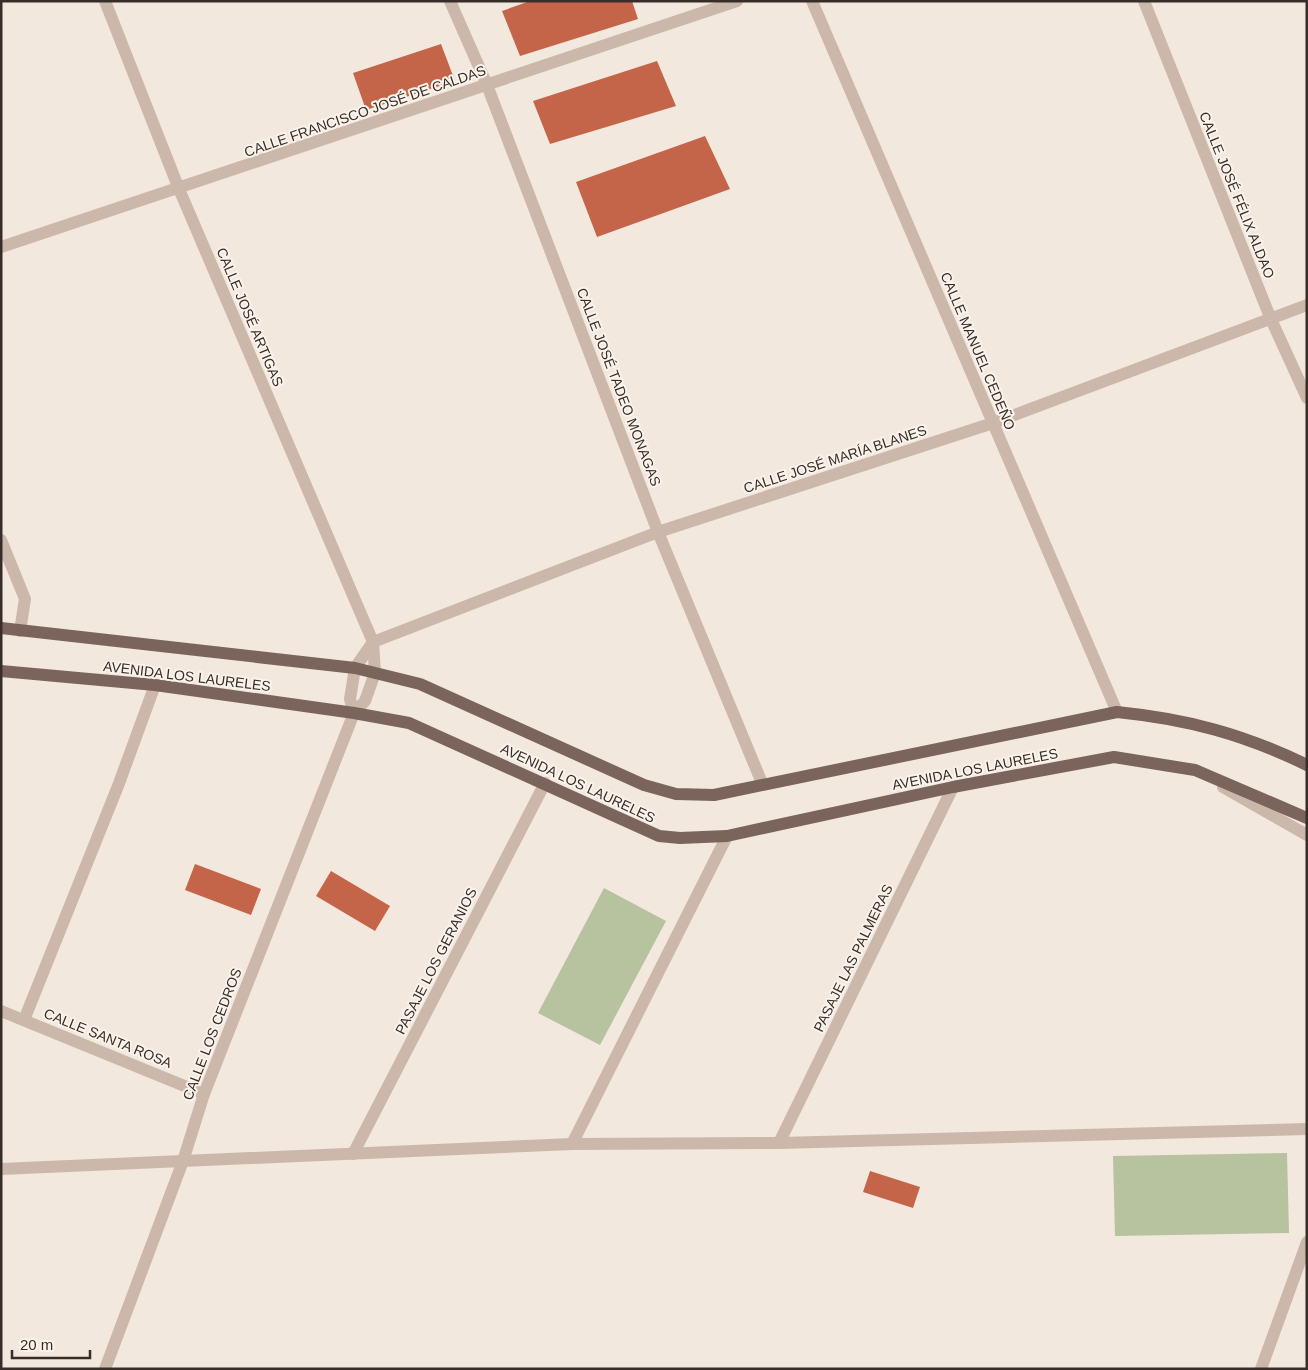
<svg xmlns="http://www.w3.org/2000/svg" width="1308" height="1370" font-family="Helvetica,sans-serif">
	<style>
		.green { fill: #b7c29e }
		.building { fill: #c4654a }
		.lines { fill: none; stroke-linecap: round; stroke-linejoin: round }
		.minor { stroke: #cbb8aa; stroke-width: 12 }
		.tertiary { stroke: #cbb8aa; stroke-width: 12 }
		.primary { stroke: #7a645b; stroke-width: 12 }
		.labels { text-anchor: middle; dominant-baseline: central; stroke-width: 4; stroke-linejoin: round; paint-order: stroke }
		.street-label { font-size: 14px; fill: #382e29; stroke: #faf3eb }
	</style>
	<rect width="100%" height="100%" fill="#f2e8de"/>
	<g class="green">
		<polygon points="604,888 666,921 600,1045 538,1013"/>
		<polygon points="1287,1153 1289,1233 1115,1236 1113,1156"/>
	</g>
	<g class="building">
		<polygon points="530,1 632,1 638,19 520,56 502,11"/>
		<polygon points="441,44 455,81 366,110 353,73"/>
		<polygon points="657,61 676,106 550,144 533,101"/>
		<polygon points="705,136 730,189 597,237 576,182"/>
		<polygon points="195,864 261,889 251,915 185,890"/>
		<polygon points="331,871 390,906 375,931 316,896"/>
		<polygon points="870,1171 920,1187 913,1208 863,1192"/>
	</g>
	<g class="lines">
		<g class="minor">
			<polyline points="105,1 179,189 373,642 375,673"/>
			<polyline points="450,1 487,85 658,532 762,783"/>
			<polyline points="812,1 1117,712"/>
			<polyline points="1144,1 1270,317 1307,398"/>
			<polyline points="1,247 737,1"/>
			<polyline points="1,540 25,599 20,631"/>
			<polyline points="373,642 658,532 993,423 1307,305"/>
			<polyline points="355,668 373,642"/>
			<polyline points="1,1011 204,1094"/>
			<polyline points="24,1020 118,786 155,685"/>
			<polyline points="779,1143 953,787"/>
			<polyline points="572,1144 727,836"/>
			<polyline points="353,1154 545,783"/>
			<polyline points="1,1169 572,1144 779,1143 1307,1129"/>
			<polyline points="1261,1369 1307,1242"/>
		</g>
		<g class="tertiary">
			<polyline points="354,713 350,699 355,668"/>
			<polyline points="1223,787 1307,835"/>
			<polyline points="105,1369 183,1161 204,1094 354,713 365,701 375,673"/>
		</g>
		<g class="primary">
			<path d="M1,628L355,668L420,684L644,785L676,794L714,795L1117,712C1187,719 1243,734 1307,765"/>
			<polyline points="1,671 155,685 354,713 409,723 659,836 680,838 727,836 953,787 1114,757 1195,770 1307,818"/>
		</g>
	</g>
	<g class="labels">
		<g class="street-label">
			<text transform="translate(365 111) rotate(-19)">CALLE FRANCISCO JOSÉ DE CALDAS</text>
			<text transform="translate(1237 195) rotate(68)">CALLE JOSÉ FÉLIX ALDAO</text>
			<text transform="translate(250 317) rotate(67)">CALLE JOSÉ ARTIGAS</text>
			<text transform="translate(978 351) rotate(67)">CALLE MANUEL CEDEÑO</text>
			<text transform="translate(619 387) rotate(69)">CALLE JOSÉ TADEO MONAGAS</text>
			<text transform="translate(835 459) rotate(-18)">CALLE JOSÉ MARÍA BLANES</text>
			<text transform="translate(187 676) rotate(7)">AVENIDA LOS LAURELES</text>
			<text transform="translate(975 769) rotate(-11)">AVENIDA LOS LAURELES</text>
			<text transform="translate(578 783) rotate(25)">AVENIDA LOS LAURELES</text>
			<text transform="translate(853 958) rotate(-64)">PASAJE LAS PALMERAS</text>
			<text transform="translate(436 961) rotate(-63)">PASAJE LOS GERANIOS</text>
			<text transform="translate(212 1034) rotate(-69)">CALLE LOS CEDROS</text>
			<text transform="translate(108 1038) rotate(22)">CALLE SANTA ROSA</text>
		</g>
	</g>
	<rect width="1308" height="1370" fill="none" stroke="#382e29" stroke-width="5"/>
	<path d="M12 1350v8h78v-8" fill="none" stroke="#382e29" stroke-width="2.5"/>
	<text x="20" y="1350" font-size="15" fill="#382e29" stroke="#faf3eb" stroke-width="4" paint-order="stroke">20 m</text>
</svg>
